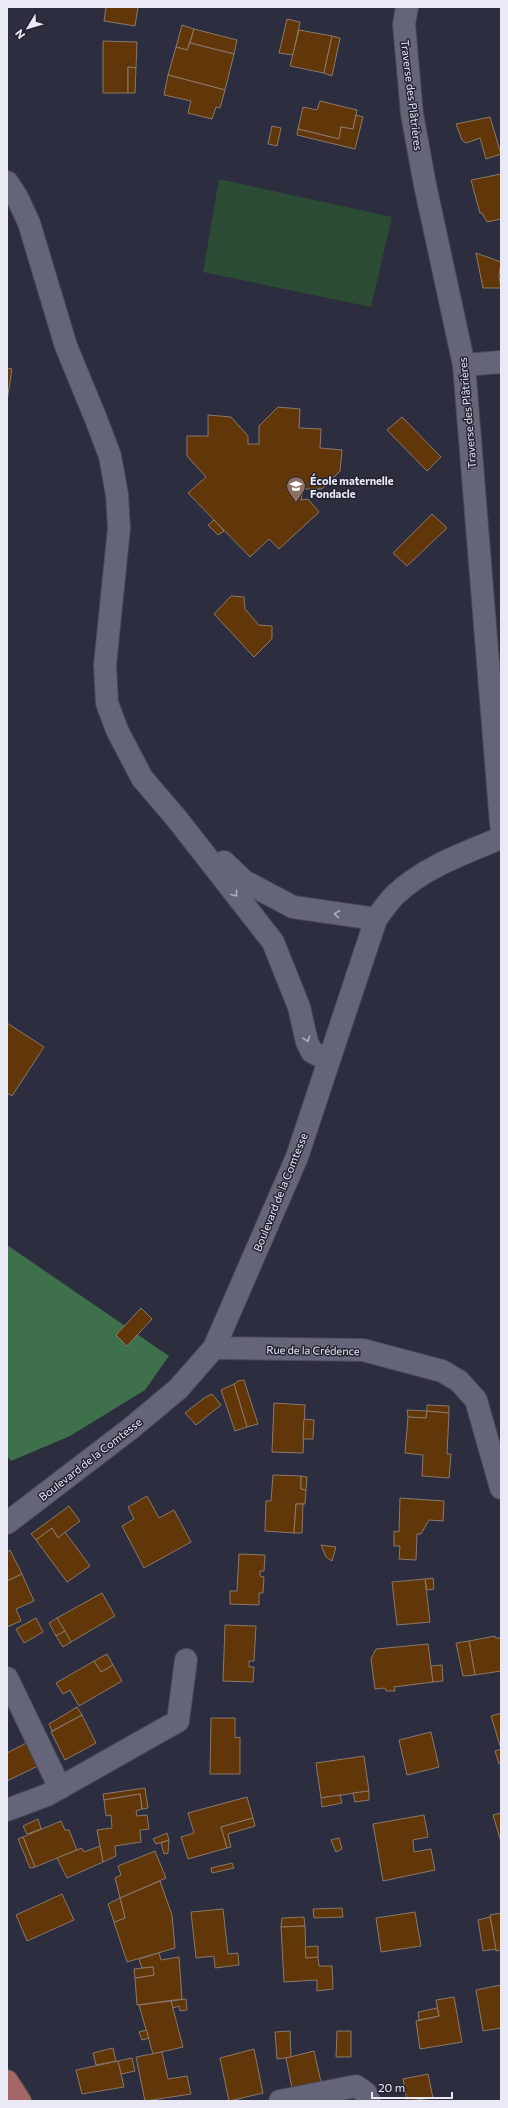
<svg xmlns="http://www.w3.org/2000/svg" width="508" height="2108" font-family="Commissioner,sans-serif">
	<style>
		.green { fill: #2c4b34 }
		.forest { fill: #3d704b }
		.building { fill: #61370a; stroke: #8a786a }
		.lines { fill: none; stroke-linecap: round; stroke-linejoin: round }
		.minor-casing { stroke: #484856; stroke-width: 24 }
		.major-casing { stroke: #484856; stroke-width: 24 }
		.minor { stroke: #646578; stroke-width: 22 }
		.major { stroke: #a56666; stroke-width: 22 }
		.oneway { stroke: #aeaebd }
		.labels { text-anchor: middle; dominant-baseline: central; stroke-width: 3; stroke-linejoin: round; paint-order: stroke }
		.street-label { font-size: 11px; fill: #eaeaf6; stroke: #232333 }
		.poi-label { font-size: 11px; font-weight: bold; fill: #eaeaf6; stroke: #232333; text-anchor: start }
	</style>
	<rect width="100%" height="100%" fill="#2c2d3e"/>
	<polygon class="green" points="219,179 392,217 371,307 203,272"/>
	<polygon class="forest" points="7,1245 169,1356 145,1390 70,1436 11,1461 7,1456"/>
	<g class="building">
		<polygon points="106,7 138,7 135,26 104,21"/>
		<polygon points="287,19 300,22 293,55 279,53"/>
		<polygon points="182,25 194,29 187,50 176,47"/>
		<polygon points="194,29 237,40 234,54 190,43"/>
		<polygon points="299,30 332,36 324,73 290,66"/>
		<polygon points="332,36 340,38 332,76 324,73"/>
		<polygon points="103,41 137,42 136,68 128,67 128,93 103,93"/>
		<polygon points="190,43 234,54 225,90 168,75 176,47 187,50"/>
		<polygon points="128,67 136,68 135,93 128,93"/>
		<polygon points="168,75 225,90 220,108 216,107 212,119 188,113 191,101 164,95"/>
		<polygon points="320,101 357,110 353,129 341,127 339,139 298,129 303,107 317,110"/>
		<polygon points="356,115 363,117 355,149 297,135 298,129 339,139 341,127 353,129"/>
		<polygon points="490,117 501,154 486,159 480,138 466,143 462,140 456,124"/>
		<polygon points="272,126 281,128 277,146 268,144"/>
		<polygon points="501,174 501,219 487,222 482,213 480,213 471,180"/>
		<polygon points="476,253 501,262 499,276 501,288 483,288"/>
		<polygon points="7,368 12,369 7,401"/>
		<polygon points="278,407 300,409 299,428 321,429 320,448 342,450 340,471 322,489 303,489 301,500 308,499 319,512 279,549 269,539 250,557 188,493 206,477 187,456 187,436 208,436 208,415 231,417 248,436 248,444 259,444 259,426"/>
		<polygon points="402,417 441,457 427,471 387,430"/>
		<polygon points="432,514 447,528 407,566 393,553"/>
		<polygon points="214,520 224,531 218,535 208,525"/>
		<polygon points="231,596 244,597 245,609 259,625 272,626 272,639 254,657 214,614"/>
		<polygon points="7,1023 44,1047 12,1096 7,1093"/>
		<polygon points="141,1308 152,1319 127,1346 116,1335"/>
		<polygon points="244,1380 258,1424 247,1427 234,1384 238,1381"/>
		<polygon points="234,1384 247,1427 235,1431 221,1390"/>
		<polygon points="212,1394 221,1405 196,1425 185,1413 204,1398"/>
		<polygon points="274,1403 305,1405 303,1453 272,1452"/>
		<polygon points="427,1405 449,1406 449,1413 427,1411"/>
		<polygon points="407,1410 427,1411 426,1418 408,1417"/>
		<polygon points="427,1411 449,1413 447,1454 451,1454 449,1478 422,1476 423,1455 405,1453 408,1417 426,1418"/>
		<polygon points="304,1419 314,1420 313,1439 303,1439"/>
		<polygon points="273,1475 301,1476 301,1489 306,1490 305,1504 296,1504 294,1533 265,1531 266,1501 271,1501"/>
		<polygon points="301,1476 307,1477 306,1490 301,1489"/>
		<polygon points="147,1496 159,1518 174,1510 191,1542 144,1568 122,1526 134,1519 128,1507"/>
		<polygon points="400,1498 444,1501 443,1521 429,1520 421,1534 417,1534 416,1560 399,1559 400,1546 394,1546 394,1531 399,1532"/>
		<polygon points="296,1504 303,1504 302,1533 294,1533"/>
		<polygon points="69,1506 80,1521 58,1538 52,1528 36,1540 31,1534"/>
		<polygon points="52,1528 58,1538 65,1532 90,1566 67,1582 36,1540"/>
		<polygon points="321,1545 336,1547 332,1561 326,1557"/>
		<polygon points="10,1550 22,1574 7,1581 7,1552"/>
		<polygon points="239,1554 265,1555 264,1571 260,1571 260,1576 264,1577 263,1593 259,1593 259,1605 230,1604 230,1591 237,1591"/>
		<polygon points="22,1574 34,1601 16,1609 21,1621 7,1627 7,1581"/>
		<polygon points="433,1578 434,1589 427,1590 425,1579"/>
		<polygon points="425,1579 430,1622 397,1625 392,1582"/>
		<polygon points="102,1593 115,1616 71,1642 57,1618"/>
		<polygon points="36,1618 43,1632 24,1643 16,1629"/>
		<polygon points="57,1618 65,1631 56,1636 49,1623"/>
		<polygon points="225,1625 256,1626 254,1661 249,1661 249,1667 254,1667 253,1682 223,1681"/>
		<polygon points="65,1631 71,1642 63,1647 56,1636"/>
		<polygon points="495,1636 495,1638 501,1638 501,1671 475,1675 469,1641"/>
		<polygon points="469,1641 475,1675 463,1676 456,1643"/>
		<polygon points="428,1644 433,1682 394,1687 395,1691 386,1691 385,1688 375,1689 371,1659 376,1649"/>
		<polygon points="107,1654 113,1665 101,1672 94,1661"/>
		<polygon points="94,1661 101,1672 113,1665 122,1681 79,1706 70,1690 63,1694 56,1683"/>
		<polygon points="442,1665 443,1681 433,1682 431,1666"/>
		<polygon points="77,1707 82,1715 52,1731 49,1724"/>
		<polygon points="501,1713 501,1763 499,1764 495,1751 501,1749 491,1716"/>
		<polygon points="82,1715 96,1743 65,1760 51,1732"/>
		<polygon points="211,1718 235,1718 235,1738 240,1737 240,1774 210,1774"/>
		<polygon points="431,1732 439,1767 407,1775 399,1740"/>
		<polygon points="30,1741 42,1764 7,1781 7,1753"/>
		<polygon points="364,1756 369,1791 321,1798 316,1763"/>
		<polygon points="145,1788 148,1808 142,1809 140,1794 104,1800 103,1794"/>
		<polygon points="369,1791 369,1800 355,1802 353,1793"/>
		<polygon points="140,1794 142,1809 136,1811 137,1816 147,1815 149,1829 140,1830 141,1842 115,1846 116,1856 103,1862 97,1830 112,1828 111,1815 106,1816 104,1800"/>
		<polygon points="340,1795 342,1803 322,1807 321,1798"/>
		<polygon points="247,1797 253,1818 221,1827 227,1848 188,1859 181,1837 194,1833 188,1813"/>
		<polygon points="501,1813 501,1842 493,1815"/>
		<polygon points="424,1815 428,1837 413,1840 414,1852 431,1849 435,1870 383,1881 373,1824"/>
		<polygon points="253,1818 255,1826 228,1834 231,1847 227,1848 221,1827"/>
		<polygon points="38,1819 41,1829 27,1834 23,1826"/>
		<polygon points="61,1821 65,1830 69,1830 77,1850 35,1867 23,1837"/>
		<polygon points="167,1833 169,1840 156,1844 153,1839"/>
		<polygon points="23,1837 35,1867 30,1868 18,1839"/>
		<polygon points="339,1838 342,1849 336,1852 331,1840"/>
		<polygon points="169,1840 168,1853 164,1854 161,1843"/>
		<polygon points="100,1846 103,1862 67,1878 57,1858 82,1848 84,1852"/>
		<polygon points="155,1851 166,1878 120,1898 115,1878 121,1875 118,1866"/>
		<polygon points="232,1863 234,1868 212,1873 211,1868"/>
		<polygon points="160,1881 172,1915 175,1948 127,1962 114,1922 125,1918 120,1898"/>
		<polygon points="62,1894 74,1920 27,1941 16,1915"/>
		<polygon points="120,1898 125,1918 114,1922 108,1904"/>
		<polygon points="342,1908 343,1917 314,1918 313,1909"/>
		<polygon points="223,1909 228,1954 238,1953 239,1965 215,1968 214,1956 196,1958 191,1912"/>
		<polygon points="415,1912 421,1946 381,1952 376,1918"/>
		<polygon points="501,1913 501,1950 496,1951 490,1915"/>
		<polygon points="304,1917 305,1926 281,1927 282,1918"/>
		<polygon points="490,1917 496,1949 483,1951 478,1920"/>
		<polygon points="305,1926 306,1958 318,1957 319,1966 332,1966 333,1989 317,1991 317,1980 284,1982 281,1927"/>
		<polygon points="318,1946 318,1957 306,1958 305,1947"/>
		<polygon points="159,1953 161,1960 179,1957 182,1999 137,2005 135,1978 154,1975 153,1967 142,1968 139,1959"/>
		<polygon points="153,1967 154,1975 135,1978 134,1969"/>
		<polygon points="501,1985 501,2028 483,2031 476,1990"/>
		<polygon points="454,1997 462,2042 420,2049 416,2021 439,2016 436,2000"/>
		<polygon points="186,1999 187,2010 180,2011 179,2006 173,2008 171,2001"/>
		<polygon points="171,2001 183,2047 153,2054 139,2005"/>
		<polygon points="437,2008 439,2016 419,2020 418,2012"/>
		<polygon points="146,2030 149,2038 142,2040 139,2032"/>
		<polygon points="290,2031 291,2057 277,2059 275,2032"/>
		<polygon points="337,2031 351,2031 351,2057 336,2057"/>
		<polygon points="113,2048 116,2061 96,2065 93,2053"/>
		<polygon points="254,2049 263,2093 229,2101 220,2058"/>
		<polygon points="314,2051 321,2082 292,2088 286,2058"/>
		<polygon points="162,2052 168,2079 187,2076 191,2094 145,2101 136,2057"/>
		<polygon points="132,2058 135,2071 121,2074 118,2061"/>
		<polygon points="118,2061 124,2087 82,2094 76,2070"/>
		<polygon points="428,2074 433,2098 407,2101 403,2079"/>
	</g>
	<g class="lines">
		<defs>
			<g id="minor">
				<polyline points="407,7 404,24 412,114 425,185 464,365 501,824"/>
				<polyline points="7,182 17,197 29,223 66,346 96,419 110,456 117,495 119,528 105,665 107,703 117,730 142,778 177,819 273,942 299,1007 307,1042 312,1052 328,1060"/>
				<polyline points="464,365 501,362"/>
				<polyline points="224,862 244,881 293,907 376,919"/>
				<polyline points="214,1348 363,1350 442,1371 459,1381 476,1400 501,1488"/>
				<path d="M7,1523L130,1429L178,1389L214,1348L297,1157L376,919C382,911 388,902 395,895C424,867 465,853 501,838"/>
				<polyline points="7,1678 60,1788"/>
				<polyline points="7,1810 47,1795 178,1721 186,1660"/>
				<polyline points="280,2101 356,2086 366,2093 369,2101"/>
			</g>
			<polyline id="major" points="7,2081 20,2101"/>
		</defs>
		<use href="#minor" class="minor-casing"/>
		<use href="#major" class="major-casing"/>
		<use href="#minor" class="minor"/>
		<use href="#major" class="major"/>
	</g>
	<defs><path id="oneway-chevron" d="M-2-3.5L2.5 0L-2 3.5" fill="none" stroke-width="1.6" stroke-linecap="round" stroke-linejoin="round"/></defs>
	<g class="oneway">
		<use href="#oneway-chevron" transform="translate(235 894) rotate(52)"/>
		<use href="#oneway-chevron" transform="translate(337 914) rotate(-172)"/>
		<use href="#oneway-chevron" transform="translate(307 1039) rotate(73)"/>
	</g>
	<defs>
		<symbol id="school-pin" viewBox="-11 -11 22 30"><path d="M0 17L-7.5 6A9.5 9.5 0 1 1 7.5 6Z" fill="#8d6e63" stroke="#232333"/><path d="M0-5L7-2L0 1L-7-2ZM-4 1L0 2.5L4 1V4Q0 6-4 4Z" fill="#fff"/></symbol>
	</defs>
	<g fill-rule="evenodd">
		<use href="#school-pin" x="285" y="475" width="22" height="30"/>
	</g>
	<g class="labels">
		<g class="street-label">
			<text transform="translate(412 95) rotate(83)">Traverse des Plâtrières</text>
			<text transform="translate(467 413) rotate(-95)">Traverse des Plâtrières</text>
			<text transform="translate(280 1192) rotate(-68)">Boulevard de la Comtesse</text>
			<text transform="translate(313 1350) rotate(1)">Rue de la Crédence</text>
			<text transform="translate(90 1459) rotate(-38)">Boulevard de la Comtesse</text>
		</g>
		<g class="poi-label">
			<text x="310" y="480">École maternelle<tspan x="310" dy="13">Fondacle</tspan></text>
		</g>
	</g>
	<rect width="508" height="2108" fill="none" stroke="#eaeaf6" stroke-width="16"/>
	<g transform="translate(28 28) rotate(232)" stroke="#232333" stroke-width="3" paint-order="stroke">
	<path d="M0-3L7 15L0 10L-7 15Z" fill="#eaeaf6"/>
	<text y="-6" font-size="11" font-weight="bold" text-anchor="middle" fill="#eaeaf6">N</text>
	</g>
	<path d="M372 2092v6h80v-6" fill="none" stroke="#eaeaf6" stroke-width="2"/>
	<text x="378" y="2092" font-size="12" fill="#eaeaf6" stroke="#232333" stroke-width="3" paint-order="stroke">20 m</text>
</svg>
